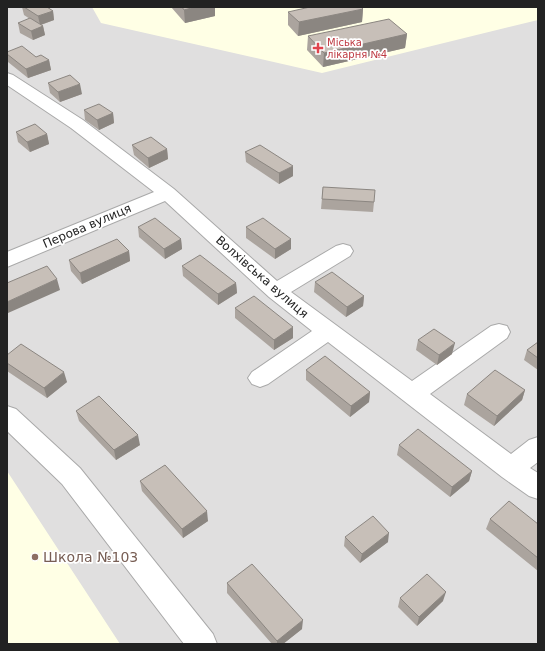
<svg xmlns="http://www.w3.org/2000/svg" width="545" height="651" viewBox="0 0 545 651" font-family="'DejaVu Sans',sans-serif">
  <rect width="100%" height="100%" fill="#f2efe9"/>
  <!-- residential -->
  <path fill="#e0dfdf" d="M7,7h531v637h-531z"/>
  <!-- education -->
  <path fill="#ffffe5" d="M92,7h446v13l-216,53 -221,-50z
    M7,471l113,173h-113z"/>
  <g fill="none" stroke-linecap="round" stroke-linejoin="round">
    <!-- minor casing -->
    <g stroke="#a9a9a9" stroke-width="2">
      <path id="minor" d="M7,73l6,2 70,45 91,69 103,92 59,-35 7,-2 7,2 3,5 -3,5 -59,36 121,89 79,-55 8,-2 8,2 3,6 -3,6 -77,56 81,60 18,-14 9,-3v25l-8,6 8,5v26l-9,-3 -27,-19 -174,-135 -60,42 -8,3 -8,-3 -4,-6 4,-6 60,-41 -43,-34 -104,-96 -158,66v-15l147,-60 -83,-64 -64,-43z
        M7,406l9,3 64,59 133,166 4,10h-33l-122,-160 -55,-53z"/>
    </g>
    <!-- minor -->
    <use href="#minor" fill="#fff" fill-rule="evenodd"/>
  </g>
  <!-- wall -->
  <path fill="#aba49e" d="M22,7h25l6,4 1,9 -13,5 2,1 2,9 -12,5 -13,-7 -2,-10 12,-4 -6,-4z
    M171,7h44v9l-30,7z
    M363,9l-1,13 -64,14 -10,-11v-13z
    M407,34l-2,14 -82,19 -16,-17 1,-14z
    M7,52l29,5 13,3 2,10 -23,8 -20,-16 -1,-3z
    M48,83l34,11 -22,8 -10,-9z
    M84,110l29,3 1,10 -15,7 -14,-10z
    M16,132l31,2 2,10 -19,8 -12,-10z
    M132,145l35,4 1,10 -19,9 -15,-13z
    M245,152l48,24 -14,8 -33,-22z
    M323,187l51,15 -1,10 -52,-3z
    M138,227l43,12 1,10 -17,10 -26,-22z
    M246,227l45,12v10l-16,10 -29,-21z
    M129,251l1,10 -48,23 -11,-13 -2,-11z
    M182,266l54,17 1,10 -19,12 -35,-29z
    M315,282l49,14 -1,10 -17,11 -32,-25z
    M235,308l58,30 -19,12 -39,-32z
    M418,340l34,14 -15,11 -21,-15z
    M538,342v28l-14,-10 3,-10z
    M7,355l60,27 -20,16 -40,-27z
    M306,370l64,22 -1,10 -19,15 -44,-37z
    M525,390l-3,10 -28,26 -30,-21 3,-11z
    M76,411l64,34 -24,15 -37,-39z
    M399,445l73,26 -3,10 -19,16 -53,-42z
    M140,481l68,40 -25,17 -41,-47z
    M490,519l48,5v47l-52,-42z
    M345,537l43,5 -28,21 -16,-17z
    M227,583l75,46 -19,15h-11l-45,-51z
    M400,598l43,3 -26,25 -19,-19z"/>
  <!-- shaded-wall -->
  <path fill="#8b8681" d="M195,7h20v9l-30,7 -1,-13z
    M363,9l-1,13 -64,14 1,-14z
    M53,11l1,9 -14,5 -2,-9z
    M43,26l2,9 -12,5 -2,-9z
    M407,34l-2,14 -82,19 1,-14z
    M49,60l2,10 -23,8 -2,-9z
    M80,84l2,10 -22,8 -2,-10z
    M113,113l1,10 -15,7 -2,-10z
    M47,134l2,10 -19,8 -3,-10z
    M167,149l1,10 -19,9 -1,-10z
    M293,166v10l-14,8v-11z
    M181,239l1,10 -17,10 -1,-10z
    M291,239v10l-16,10v-10z
    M129,251l1,10 -48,23 -2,-11z
    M57,279l3,11 -52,23 -1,-3v-8z
    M236,283l1,10 -19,12v-11z
    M364,296l-1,10 -17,11 1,-10z
    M293,327v11l-19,12v-10z
    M455,343l-3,11 -15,11 2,-10z
    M64,372l3,10 -20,16 -3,-10z
    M525,390l-3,10 -28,26 3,-10z
    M370,392l-1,10 -19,15 1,-11z
    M138,435l2,10 -24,15 -2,-10z
    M472,471l-3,10 -19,16 2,-10z
    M207,511l1,10 -25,17 -1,-9z
    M389,533l-1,9 -28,21 2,-9z
    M446,592l-3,9 -26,25 2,-9z
    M303,620l-1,9 -19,15h-6v-3z"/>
  <!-- building -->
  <path fill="#c7bfb8" stroke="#8b8681" d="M24,7h23l6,4 -15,5z
    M182,7h13l-11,3z
    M310,7h51l2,2 -64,13 -11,-10z
    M30,18l13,8 -12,5 -13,-8z
    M389,19l18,15 -83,19 -16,-17z
    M22,46l14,11 5,-2 8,5 -23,9 -19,-15v-2z
    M70,75l10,9 -22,8 -10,-9z
    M99,104l14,9 -16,7 -13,-10z
    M35,124l12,10 -20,8 -11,-10z
    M151,137l16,12 -19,9 -16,-13z
    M260,145l33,21 -14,7 -34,-21z
    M323,187l52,3 -1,12 -52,-3z
    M155,218l26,21 -17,10 -26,-22z
    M263,218l28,21 -16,10 -29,-22z
    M117,239l12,12 -49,22 -11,-13z
    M200,255l36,28 -18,11 -36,-28z
    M47,266l10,13 -50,23v-19z
    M332,272l32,24 -17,11 -32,-25z
    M254,296l39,31 -19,13 -39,-32z
    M434,329l21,14 -16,12 -21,-15z
    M538,342v16l-11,-8z
    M21,344l43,28 -20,16 -37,-25v-8z
    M325,356l45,36 -19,14 -45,-36z
    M495,370l30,20 -28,26 -30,-22z
    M99,396l39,39 -24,15 -38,-39z
    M418,429l54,42 -20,16 -53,-42z
    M165,465l42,46 -25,18 -42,-48z
    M509,501l29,23v34l-48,-39z
    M373,516l16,17 -27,21 -17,-17z
    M252,564l51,56 -26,21 -50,-58z
    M427,574l19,18 -27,25 -19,-19z"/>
  <!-- markers -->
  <path fill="#e0444e" stroke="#fff" stroke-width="1.5" d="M316 42h4v4h4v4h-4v4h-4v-4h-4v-4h4z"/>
  <circle fill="#8d6e63" stroke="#fff" stroke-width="1.5" cx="35" cy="557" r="4"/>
  <g text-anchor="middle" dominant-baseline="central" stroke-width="3.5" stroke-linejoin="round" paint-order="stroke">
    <!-- far-health labels -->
    <g font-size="10" fill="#be3a42" stroke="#fff" text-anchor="start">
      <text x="327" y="42">Міська<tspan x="327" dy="12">лікарня №4</tspan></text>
    </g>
    <!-- street labels -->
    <g font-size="12" fill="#222" stroke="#fff">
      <text transform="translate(87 226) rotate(-23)">Перова вулиця</text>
      <text transform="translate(262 277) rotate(41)">Волхівська вулиця</text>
    </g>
    <!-- near-education labels -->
    <g font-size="14" fill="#785e54" stroke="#fff" text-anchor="start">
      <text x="43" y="557">Школа №103</text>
    </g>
  </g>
  <!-- border -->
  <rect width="545" height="651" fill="none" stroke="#222222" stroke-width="16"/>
</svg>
